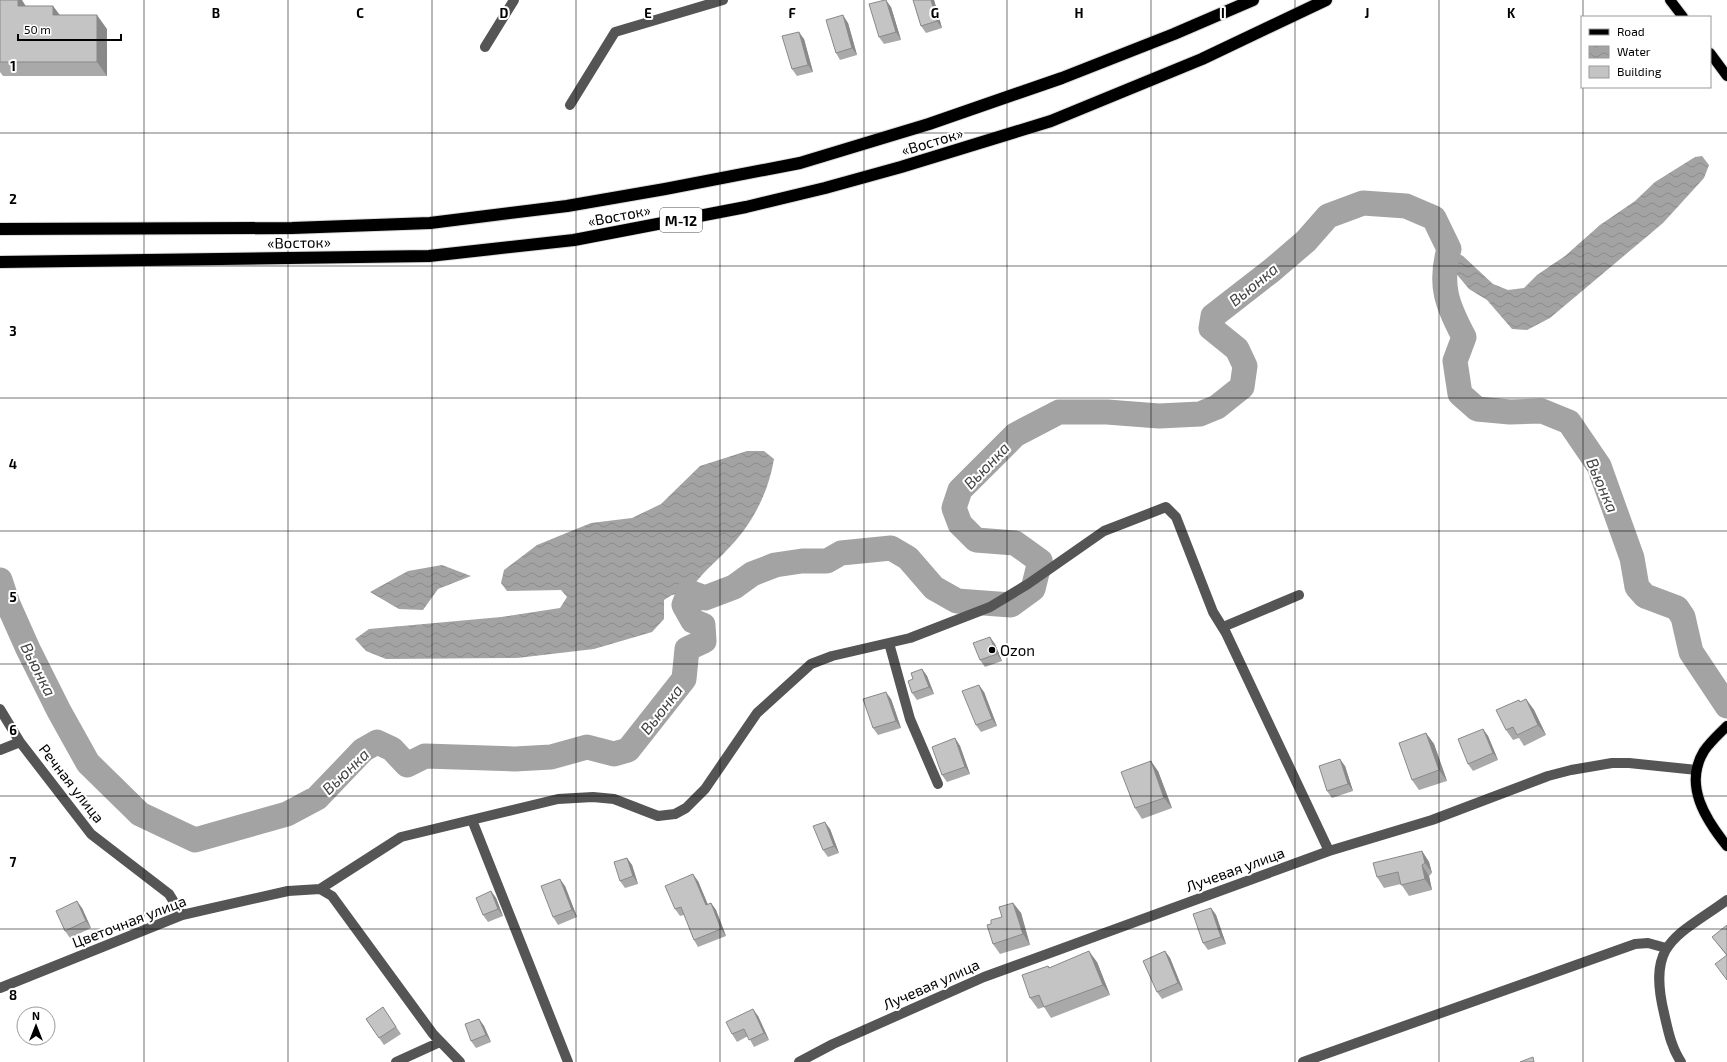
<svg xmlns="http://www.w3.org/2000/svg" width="1727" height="1062" viewBox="0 0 1727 1062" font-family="'Exo 2',sans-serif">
  <defs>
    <pattern id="water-waves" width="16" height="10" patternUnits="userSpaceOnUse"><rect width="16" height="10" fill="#a3a3a3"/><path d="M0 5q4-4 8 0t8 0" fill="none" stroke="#8b8b8b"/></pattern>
  </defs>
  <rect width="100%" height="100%" fill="#fff"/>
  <!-- water -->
  <path fill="url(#water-waves)" d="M1702,156l7,9 -5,13 -41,45 -113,95 -23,12 -15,-1 -25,-29 -18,-11 -15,-18 -10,-2 5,-20 14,7 30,28 15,6 16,-2 13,-13 28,-19 35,-31 35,-24 20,-19 40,-25z
    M747,451h17l10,8c-6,35 -22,66 -48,92 -14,15 -25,22 -37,41l-17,3 -8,5v19l-12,13 -58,17 -77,9 -131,1 -20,-8 -11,-12 14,-10 132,-12 59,-9 7,-11 -6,-7 -54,1 -6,-8 3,-13 33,-25 54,-22 41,-5 29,-14 39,-38z
    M442,565l29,11 -33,13 -15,21 -24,-1 -29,-17 38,-21z"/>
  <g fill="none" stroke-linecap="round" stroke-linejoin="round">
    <!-- river -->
    <path stroke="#a3a3a3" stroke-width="25" d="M0,580l8,24 20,45 31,62 29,52 52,51 55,26 92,-26 30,-16 46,-48 14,-8 15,7 15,16 18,-9 90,3 36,-2 36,-10 27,7 14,-4 56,-71 3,-30 17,-8 -1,-16 -10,-4 -9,-16 5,-13 16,6 29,-11 18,-13 23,-9 27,-4h25l14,-8 50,-5 17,10 26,30 23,13 54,4 22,-16 7,-28 -25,-18 -39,-3 -16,-16 -6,-16 6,-18 55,-55 44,-23h48l52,4 41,-2 17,-7 25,-20 3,-21 -8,-17 -26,-21 2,-12 58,-45 35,-30 22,-25 35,-13 43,3 28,12 15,31c-10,36 -2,56 15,88l-9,24 5,33 17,15 33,3 32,-1 27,11 30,44 33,92 5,29 8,9 32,12 6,9 8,35 36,54"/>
    <!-- major casing -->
    <g stroke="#dbdbdb" stroke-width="12">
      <path id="major" d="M1670,0l13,17
        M1710,53l17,23
        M1727,726c-8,8 -17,16 -23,25 -21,34 2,69 23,95"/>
    </g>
    <!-- highway casing -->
    <g stroke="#dbdbdb" stroke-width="14">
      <path id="highway" d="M0,229l292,-1 138,-5 137,-17 98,-17 135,-26 129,-39 133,-46 112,-44 79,-34
        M0,262l429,-6 145,-16 172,-33 79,-19 76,-21 150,-46 151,-62 124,-59"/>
    </g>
    <!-- minor -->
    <path stroke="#555" stroke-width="10" d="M485,47l29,-47
      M570,105l45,-73 108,-32
      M1223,627l76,-32
      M889,643l21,76 28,65
      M0,709l20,33 71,92 78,60 13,21
      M0,750l20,-8
      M472,820l96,242
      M320,889l12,7 101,138 27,28
      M0,988l182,-73 106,-24 32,-2 81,-52 157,-38 35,-2 21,2 44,17 17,-2 11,-6 19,-19 52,-76 54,-49 21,-8 78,-18 80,-31 38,-23 76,-53 62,-24 10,10 37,95 13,21 103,218
      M396,1062l44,-20
      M799,1062l34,-18 151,-67 345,-126 103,-31 116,-44 23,-6 41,-7h17l68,7
      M1303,1062l332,-118 13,-1 18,5
      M1681,1062c-10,-15 -13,-32 -17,-49 -17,-71 12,-76 63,-113"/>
    <!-- major -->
    <use href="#major" stroke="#000" stroke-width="10"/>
    <!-- highway -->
    <use href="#highway" stroke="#000" stroke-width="12"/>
  </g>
  <!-- wall -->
  <path fill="#a9a9a9" d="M0,0l26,6h27l7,9 47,14v47h-104l-3,-4z
    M913,0h21l8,28 -16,5 -5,-7z
    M891,7l10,33 -17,4 -5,-7z
    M848,23l9,32 -17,5 -4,-7z
    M804,39l9,33 -16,4 -5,-7z
    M995,644l7,17 -17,6 -5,-7z
    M922,669l5,7 7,18 -17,6 -5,-7 1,-14z
    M984,692l13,34 -16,6 -5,-7z
    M891,699l10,29 -23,7 -5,-7z
    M1526,699l8,11 12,25 -22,11 -5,-8 -6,2 -7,-10 15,-28z
    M1483,729l5,7 10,24 -25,11 -5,-7z
    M1426,733l8,11 13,37 -28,9 -7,-10z
    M955,738l5,8 10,28 -23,8 -5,-7z
    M1345,766l8,25 -21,7 -5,-7z
    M1158,771l14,37 -30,11 -7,-11z
    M830,829l9,24 -11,4 -5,-7z
    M1422,851l7,11 3,11 -3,3 3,14 -23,6 -8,-12 -17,4 -7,-11z
    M627,858l5,7 6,19 -13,4 -5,-7z
    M698,881l10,24 3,-2 5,7 10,26 -28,11 -4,-7 -10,-25 -4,1 -5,-7z
    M565,886l12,31 -19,8 -5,-8z
    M491,891l5,7 7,18 -15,6 -5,-7z
    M1013,903l8,10 9,32 -30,9 -7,-10 -2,-20 11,-7z
    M82,908l9,20 -21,10 -5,-7z
    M1211,908l5,7 10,29 -18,6 -5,-7z
    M1727,925v55l-1,-25 -14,-18z
    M1165,951l5,7 13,32 -21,9 -5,-7z
    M1097,962l13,33 -59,23 -7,-11 -6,2 -8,-11 18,-32 2,2z
    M383,1007l18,27 -17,11 -18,-26z
    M758,1016l11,24 -15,7 -6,-11 -11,6 -5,-8z
    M479,1019l5,7 7,16 -15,6 -5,-7z"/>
  <!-- shaded-wall -->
  <path fill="#898989" d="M18,0h4l5,8 -9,-2z
    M886,0l5,7 10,33 -5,-8z
    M931,0h3l8,28 -5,-7z
    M53,6l10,14 -10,-5z
    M97,15l10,14v47l-10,-14z
    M843,15l5,8 9,32 -5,-7z
    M799,32l5,7 9,33 -5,-7z
    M990,637l5,7 7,17 -5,-7z
    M922,669l5,7 7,18 -5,-7z
    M979,685l5,7 13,34 -5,-7z
    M886,692l5,7 10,29 -5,-7z
    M1526,699l8,11 12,25 -8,-10z
    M1483,729l5,7 10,24 -5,-7z
    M1426,733l8,11 13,37 -8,-11z
    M955,738l5,8 10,28 -5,-7z
    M1340,759l5,7 8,25 -5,-7z
    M1151,761l7,10 14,37 -8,-10z
    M825,822l5,7 9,24 -5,-7z
    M1422,851l7,11 3,11 -7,-10z
    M627,858l5,7 6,19 -5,-8z
    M1422,865l7,11 3,14 -7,-11z
    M693,874l5,7 13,31 -5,-7z
    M560,879l5,7 12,31 -5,-7z
    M491,891l5,7 7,18 -5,-7z
    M77,901l5,7 9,20 -5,-7z
    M711,903l5,7 10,26 -5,-7z
    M1013,903l8,10 9,32 -7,-11z
    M1211,908l5,7 10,29 -5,-7z
    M1089,951l8,11 13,33 -7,-10z
    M1165,951l5,7 13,32 -5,-7z
    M753,1009l5,7 11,24 -5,-7z
    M479,1019l5,7 7,16 -5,-7z"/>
  <!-- building -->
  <path fill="#c4c4c4" stroke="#898989" d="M0,0h18v6h35v9h44v47h-97z
    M885,0h1l10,32 -17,5 -10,-33z
    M913,0h18l6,21 -16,5z
    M843,15l9,33 -16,5 -10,-33z
    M799,32l9,33 -16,4 -10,-33z
    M990,637l7,17 -17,6 -7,-17z
    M922,669l7,18 -17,6 -4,-12 5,-2 -2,-6z
    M979,685l13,34 -16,6 -14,-34z
    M886,692l10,29 -23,7 -10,-29z
    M1526,699l12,26 -21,10 -4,-8 -7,3 -10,-20 23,-10 1,2z
    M1483,729l10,24 -25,11 -10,-25z
    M1426,733l13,37 -27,10 -13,-37z
    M955,738l10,29 -23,8 -10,-28z
    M1340,759l8,25 -21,7 -8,-25z
    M1151,761l13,37 -29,10 -14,-36z
    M825,822l9,24 -11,4 -10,-24z
    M1422,851l3,12 -3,2 3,14 -24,6 -3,-13 -21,5 -4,-14z
    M627,858l6,18 -13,5 -6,-19z
    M693,874l13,31 5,-2 10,26 -27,11 -13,-33 -6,2 -10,-23z
    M560,879l12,31 -19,7 -12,-31z
    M491,891l7,18 -15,6 -7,-17z
    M77,901l9,20 -21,10 -9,-20z
    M1013,903l10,31 -30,10 -6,-19 4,-1v-4l11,-3 -3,-10z
    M1211,908l10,29 -18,6 -10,-29z
    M1727,925v55l-12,-16 12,-9 -15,-18z
    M1089,951l14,34 -59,22 -5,-12 -9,3 -8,-23 26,-9 1,2z
    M1165,951l13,32 -21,9 -14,-31z
    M383,1007l13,20 -17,11 -13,-19z
    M753,1009l11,24 -15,7 -5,-11 -12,5 -6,-12z
    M479,1019l7,16 -15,6 -6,-17z
    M1533,1057l1,5h-14z"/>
  <!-- grid -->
  <path fill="none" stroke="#000" stroke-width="1" stroke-opacity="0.55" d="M144,0v1062M288,0v1062M432,0v1062M576,0v1062M720,0v1062M864,0v1062M1007,0v1062M1151,0v1062M1295,0v1062M1439,0v1062M1583,0v17M1583,87v975M0,133h1727M0,266h1727M0,398h1727M0,531h1727M0,664h1727M0,796h1727M0,929h1727"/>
  <!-- markers -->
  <circle fill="#000" stroke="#fff" stroke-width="1.5" cx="992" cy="650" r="4"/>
  <g text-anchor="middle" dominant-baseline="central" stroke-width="4" stroke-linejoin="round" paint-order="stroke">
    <!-- shield labels -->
    <rect fill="#fff" stroke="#4c4c4c" stroke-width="1" x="660" y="208" width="42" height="24" rx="3"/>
    <g font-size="14" font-weight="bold" fill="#000">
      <text x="681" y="220">М-12</text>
    </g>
    <!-- street labels -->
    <g font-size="15" fill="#000" stroke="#fff">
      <text transform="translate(932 141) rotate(-17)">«Восток»</text>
      <text transform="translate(619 215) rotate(-11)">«Восток»</text>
      <text transform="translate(299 242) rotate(-1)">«Восток»</text>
      <text transform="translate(72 783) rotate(52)">Речная улица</text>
      <text transform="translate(1235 869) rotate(-20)">Лучевая улица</text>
      <text transform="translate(129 921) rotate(-21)">Цветочная улица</text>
      <text transform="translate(931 984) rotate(-24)">Лучевая улица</text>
    </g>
    <!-- poi labels -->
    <g font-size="15" fill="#000" stroke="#fff" text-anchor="start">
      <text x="1000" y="650">Ozon</text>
    </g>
    <!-- water labels -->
    <g font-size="16" font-style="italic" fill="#444" stroke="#fff">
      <text transform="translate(1253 284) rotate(-39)">Вьюнка</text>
      <text transform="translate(986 465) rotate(-46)">Вьюнка</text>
      <text transform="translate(1603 485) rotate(67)">Вьюнка</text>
      <text transform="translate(39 669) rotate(63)">Вьюнка</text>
      <text transform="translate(661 709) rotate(-52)">Вьюнка</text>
      <text transform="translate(345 771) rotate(-44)">Вьюнка</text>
    </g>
  </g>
  <g font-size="13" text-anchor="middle" font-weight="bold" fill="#000" stroke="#fff" stroke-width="4" stroke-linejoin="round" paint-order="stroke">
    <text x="216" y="18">B</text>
    <text x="360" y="18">C</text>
    <text x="504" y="18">D</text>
    <text x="648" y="18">E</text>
    <text x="792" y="18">F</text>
    <text x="935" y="18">G</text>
    <text x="1079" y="18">H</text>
    <text x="1223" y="18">I</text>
    <text x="1367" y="18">J</text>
    <text x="1511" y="18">K</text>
    <text x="13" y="71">1</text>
    <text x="13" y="204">2</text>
    <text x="13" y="336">3</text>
    <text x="13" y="469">4</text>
    <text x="13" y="602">5</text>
    <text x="13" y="735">6</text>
    <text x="13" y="867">7</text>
    <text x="13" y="1000">8</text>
  </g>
  <!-- legend -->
  <rect x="1581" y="16" width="130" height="72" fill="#ffffff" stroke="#999999"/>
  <rect x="1589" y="29" width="20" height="6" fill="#000000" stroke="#999999"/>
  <text x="1617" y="36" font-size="12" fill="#000000">Road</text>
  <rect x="1589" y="46" width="20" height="12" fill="url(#water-waves)" stroke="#999999"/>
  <text x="1617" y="56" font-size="12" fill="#000000">Water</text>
  <rect x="1589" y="66" width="20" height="12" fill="#c4c4c4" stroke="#999999"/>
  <text x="1617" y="76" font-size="12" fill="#000000">Building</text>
  <!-- north arrow -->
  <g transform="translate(36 1026)"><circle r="19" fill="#ffffff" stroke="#999999"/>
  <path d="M0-3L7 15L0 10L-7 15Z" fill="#000000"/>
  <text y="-6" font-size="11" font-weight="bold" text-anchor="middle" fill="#000000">N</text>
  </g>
  <!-- scale -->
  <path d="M18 34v6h103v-6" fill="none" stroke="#000000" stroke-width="2"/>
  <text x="24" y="34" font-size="12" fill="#000000" stroke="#ffffff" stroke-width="3" paint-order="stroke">50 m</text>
</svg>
